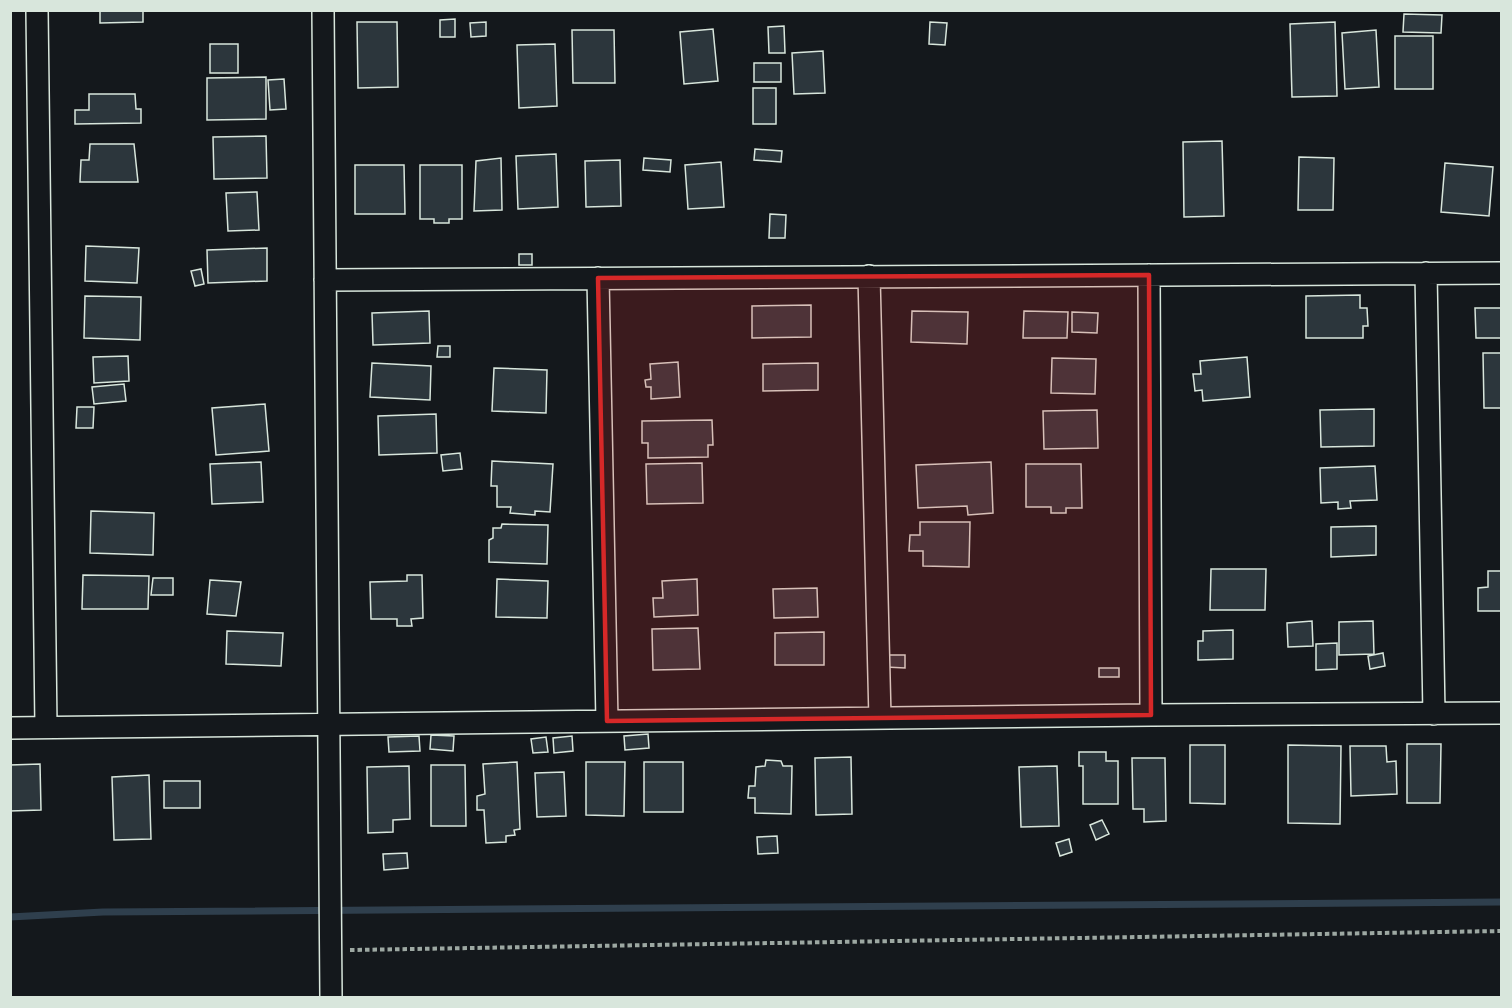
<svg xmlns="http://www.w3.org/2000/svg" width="1512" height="1008" viewBox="0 0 1512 1008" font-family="Mulish,sans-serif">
  <rect width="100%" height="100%" fill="#14181c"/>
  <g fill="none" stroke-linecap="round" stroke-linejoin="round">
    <!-- stream -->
    <path stroke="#2f3f4d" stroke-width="7" d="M10,917l93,-5 1399,-10"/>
  </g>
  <!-- building -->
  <path fill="#2c363c" stroke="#d8e6dc" stroke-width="1.5" d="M100,10h43v12l-43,1z
    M1404,14l38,1 -1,18 -38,-1z
    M455,19v18h-15v-17z
    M357,22h40l1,65 -40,1z
    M486,22v14l-15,1 -1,-14z
    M930,22l17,1 -2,22 -16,-1z
    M1335,22l2,74 -45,1 -2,-73z
    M784,26l1,27h-16l-1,-26z
    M713,29l5,52 -34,3 -4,-52z
    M572,30h42l1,53h-42z
    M1376,30l3,57 -34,2 -3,-56z
    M1395,36h38v53h-38z
    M210,44h28v29h-28z
    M555,44l2,62 -38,2 -2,-63z
    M823,51l2,42 -31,1 -2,-41z
    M754,63h27v19h-27z
    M266,77v42l-59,1v-42z
    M284,79l2,30 -16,1 -2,-30z
    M753,88h23v36h-23z
    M89,94h46l1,15h5v14l-66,1v-14h14z
    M266,136l1,42 -53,1 -1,-42z
    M1222,141l2,75 -40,1 -1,-75z
    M90,144h44l4,38h-58l1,-22h8z
    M755,149l27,2 -1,11 -27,-2z
    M556,154l2,53 -40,2 -2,-53z
    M1299,157l35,1 -1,52h-35z
    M501,158l1,52 -28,1 2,-50z
    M644,158l27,2 -1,12 -27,-2z
    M620,160l1,46 -35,1 -1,-46z
    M721,162l3,45 -36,2 -3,-44z
    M1445,163l48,4 -4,49 -48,-4z
    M355,165h49l1,49h-50z
    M420,165h42v54h-13v4h-15v-4h-14z
    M257,192l2,38 -31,1 -2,-38z
    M770,214l16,1 -1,23h-16z
    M86,246l53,2 -2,35 -52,-2z
    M267,248v33l-59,2 -1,-33z
    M519,254h13v11h-13z
    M201,269l3,15 -9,2 -4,-15z
    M1360,295v13h7l1,18h-5v12h-57v-42z
    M85,296l56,1 -1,43 -56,-2z
    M811,305v32l-59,1v-32z
    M1475,308h27v30h-26z
    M429,311l1,32 -57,2 -1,-32z
    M912,311l56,1 -1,32 -56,-2z
    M1024,311l44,1 -1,26h-44z
    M1072,312l26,1 -1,20 -25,-1z
    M438,346h12v11h-13z
    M1483,353h19v55h-18z
    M128,356l1,25 -35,2 -1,-26z
    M1247,357l3,40 -47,4 -1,-11 -7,1 -2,-17h8l-1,-13z
    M1052,358l44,1 -1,35 -44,-1z
    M678,362l2,35 -29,2v-12h-5l-1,-7 6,-1 -1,-15z
    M372,363l59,3 -1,34 -60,-3z
    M818,363v27l-55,1v-27z
    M494,368l53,2 -1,43 -54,-2z
    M124,384l2,17 -32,3 -2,-17z
    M265,404l4,47 -53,4 -4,-47z
    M77,407h17l-1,21h-17z
    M1374,409v37l-53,1 -1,-37z
    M1097,410l1,38 -54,1 -1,-38z
    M436,414l1,39 -58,2 -1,-39z
    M712,420l1,25h-5v12l-60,1v-15h-6v-22z
    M460,453l2,16 -19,2 -2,-16z
    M492,461l61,3 -3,48 -15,-1v4l-25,-2 1,-6h-14v-21h-6z
    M261,462l2,40 -51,2 -2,-40z
    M991,462l2,51 -25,2 -1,-9 -49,2 -2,-43z
    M702,463l1,40 -56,1 -1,-40z
    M1026,464h55l1,44h-16v5h-15v-6h-25z
    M1375,466l2,34 -27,1 1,7 -13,1v-7l-17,1 -1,-35z
    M91,511l63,2 -1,42 -63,-2z
    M920,522h50l-1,45 -46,-1v-15h-14l1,-16h10z
    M502,524l46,1 -1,39 -58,-2v-22l4,-2v-10h8z
    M1376,526v29l-45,2v-30z
    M1211,569h55l-1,41h-55z
    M1488,571h14v40h-24v-23l10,-1z
    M83,575l66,1 -1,33h-66z
    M407,575h15l1,43 -12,1 1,7h-15v-7h-26l-1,-37 37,-1z
    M153,578h20v17h-22z
    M497,579l51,2 -1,37 -51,-1z
    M697,579l1,36 -44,2 -1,-19h10l-1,-17z
    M210,580l31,2 -5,34 -29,-2z
    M817,588l1,29 -44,1 -1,-29z
    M1312,621l1,25 -25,1 -1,-24z
    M1373,621l1,33 -35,1v-33z
    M698,628l2,41 -47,1 -1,-41z
    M1233,630v29l-35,1v-19h5v-10z
    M227,631l56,2 -2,33 -55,-2z
    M824,632v33h-49v-32z
    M1337,643v26l-21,1v-26z
    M1383,653l2,13 -15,3 -2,-13z
    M887,655h18v13l-19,-1z
    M1099,668h20v9h-20z
    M648,734l1,14 -24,2 -1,-14z
    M431,735l23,1 -1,15 -23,-2z
    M419,736l1,15 -31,1 -1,-15z
    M572,736l1,15 -19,2 -1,-15z
    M546,737l2,15 -15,1 -2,-14z
    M1407,744h34l-1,59h-33z
    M1190,745h35v59l-35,-1z
    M1288,745l53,1 -1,78 -52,-1z
    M1350,746h36l1,16 9,-1 1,33 -46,2z
    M1079,752h27v9h12v43h-35v-38h-4z
    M851,757l1,57 -36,1 -1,-57z
    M1132,758h33l1,63 -22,1v-13h-11z
    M766,760l15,1 2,5h9l-1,48 -36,-1v-15h-7l1,-12h6l1,-19 9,-1z
    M517,762l3,67 -6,1 1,5 -9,1v6l-20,1 -2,-33h-7v-14l8,-2 -2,-30z
    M586,762h39l-1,54 -38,-1z
    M644,762h39v50h-39z
    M40,764l1,46 -31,1v-46z
    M431,765h34l1,61h-35z
    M409,766l1,53 -17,1v12l-25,1 -1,-66z
    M1057,766l2,60 -38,1 -2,-60z
    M564,772l2,44 -29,1 -2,-44z
    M149,775l2,64 -37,1 -2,-63z
    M164,781h36v27h-36z
    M1102,820l7,14 -13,6 -6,-15z
    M777,836l1,17 -20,1 -1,-17z
    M1069,839l3,13 -12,4 -4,-13z
    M407,853l1,15 -24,2 -1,-16z"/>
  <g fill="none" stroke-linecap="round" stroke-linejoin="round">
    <!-- minor casing -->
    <g stroke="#d8e6dc" stroke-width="24">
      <path id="minor" d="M37,10l9,717
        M323,10l8,988
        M1426,273l8,441
        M1149,275l2,440
        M869,276l11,442
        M598,278l9,443
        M325,280l1177,-7
        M10,728l1141,-13 351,-2"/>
    </g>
    <!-- path -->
    <path stroke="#9da8a2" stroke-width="4" stroke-dasharray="4.5 3" stroke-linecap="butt" d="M350,950l1152,-19"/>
    <!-- minor -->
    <use href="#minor" stroke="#14181c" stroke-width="21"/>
  </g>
  <!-- marked area -->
  <path fill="#d62828" fill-opacity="0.2" stroke="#d62828" stroke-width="4.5" stroke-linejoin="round" d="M1149,275l2,440 -544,6 -9,-443z"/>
  <!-- border -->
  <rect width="1512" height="1008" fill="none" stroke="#d8e6dc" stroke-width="24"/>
</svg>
